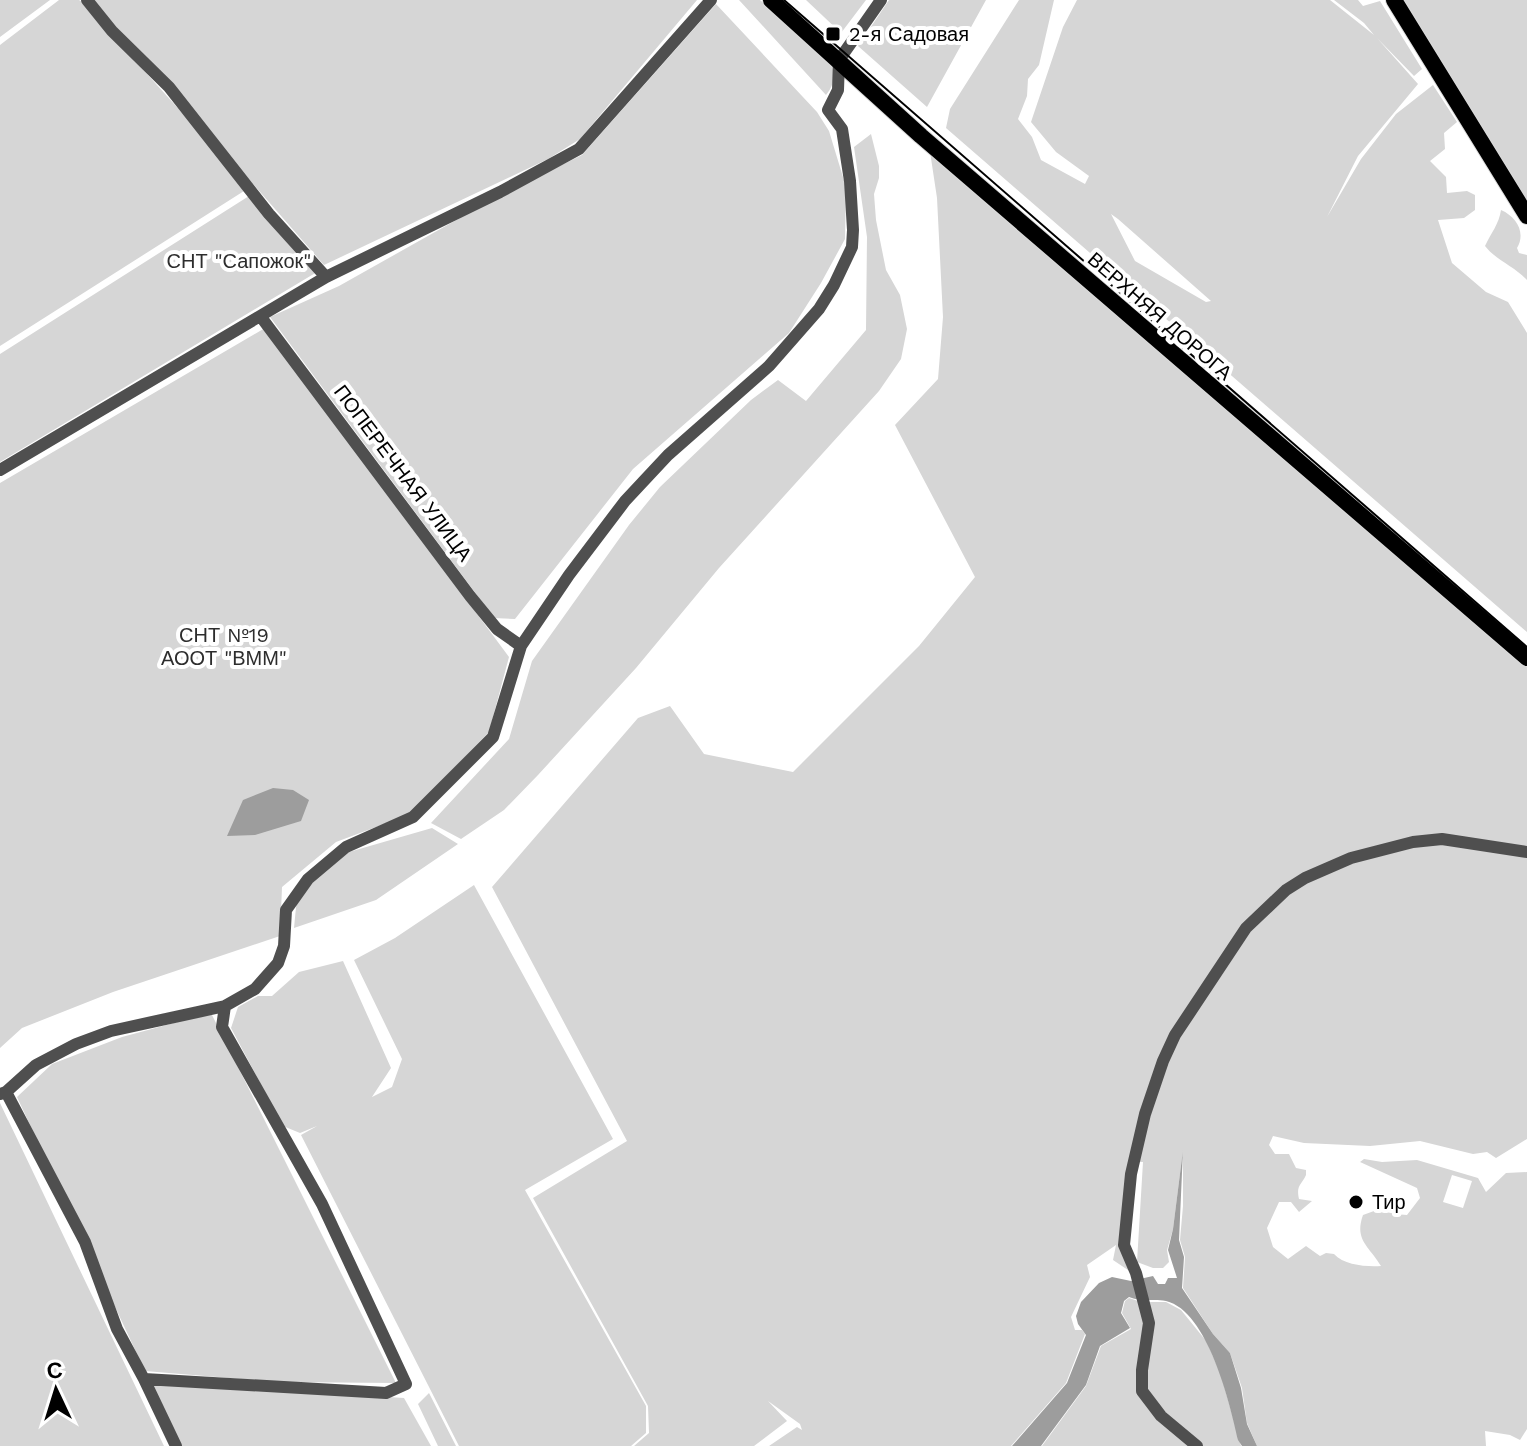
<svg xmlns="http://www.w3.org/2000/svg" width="1527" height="1446" viewBox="0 0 1527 1446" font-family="'Work Sans',sans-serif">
  <rect width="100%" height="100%" fill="#fff"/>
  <!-- green -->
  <path fill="#d6d6d6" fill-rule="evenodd" d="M0,0h50l-50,37z
    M59,0h20l3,2 112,124 50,65 -244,155v-301z
    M92,0h605l-117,139 -32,20 -224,106z
    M739,0h21l70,61c6,12 5,23 -4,34z
    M806,0h60l-25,33z
    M889,0h97l-59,107 -69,-61z
    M1019,0h35l-15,65 -11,14 -1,17 -9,23 14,18 9,23 44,24 4,-8 -33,-24 -25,-30 32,-95 14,-27h253l44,35 -10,-12 -30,-23h24l5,6 17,-5 42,68 -8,7 -37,-38 41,46 -60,72 -31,61 34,-58 35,-45 37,-29 24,37 -13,11 1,16 -15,12 16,16 1,16 20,-2 8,4v15l-11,8 -26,2 14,43 34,29 22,10 19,31v299l-581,-504 4,-19zM1111,214l7,5 93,82 -5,1 -71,-41z
    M1402,0h125v202z
    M716,4l101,108 12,19 17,56 -1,52 -24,44 -32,50 -156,136 -118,150 -21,-1 -224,-301 69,-31 160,-90 83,-41z
    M871,134l8,32v12l-5,16 2,26 10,50 14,25 7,34 -6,30 -22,32 -160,177 -83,100 -98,107 -34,35 -43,29 -30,-16 78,-84 23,-78 97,-136 31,-38 91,-87 27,-20 28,21 60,-71 1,-93 -13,-90z
    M929,145l598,522v472l-31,19 -9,-6 -14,2 -53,-13 -50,5 -66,-3 -31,-7 -4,9 6,9h14l7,14 10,2v5c-5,11 -10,10 -7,24l13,2 -13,11 -8,-10h-12l-12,26 6,19 15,12 18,-13 14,10 6,-3 8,1c10,11 32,13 47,12 -12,-20 -27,-26 -18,-51l22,-8 10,7 12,1 13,-17 -3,-10 -57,-26 4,-3 18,3 35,-2 61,18 8,14 20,-19 21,-1v257l-7,11 -10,-5 -25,-4 1,15h-229l-10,-23 -5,-35 -12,-35 -17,-19 -30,-46 2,-31 -5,-17 3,-34v-56l-10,79 -6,21 2,12 -6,6h-10l-16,-6 6,-100h-9l-6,108 -15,-10 3,-15 -29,20 3,12 -19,40 4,13h7l3,4 -19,49 -55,63h-242l28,-19 5,3 -2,-6 -32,-23 19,20 -33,25h-120l15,-13 -1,-27 -115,-208 94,-57 -135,-254 146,-169 32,-12 34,48 89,18 126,-126 56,-69 -80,-152 43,-46 5,-62 -6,-119zM1452,1175l20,6 -9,27 -20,-6z
    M249,196l68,76 -317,190v-108z
    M1501,210c16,7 25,23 16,38l2,5 8,2v25c-13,-14 -30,-19 -42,-34 6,-13 14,-22 16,-36z
    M265,328l244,329 -20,75 -81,83 -72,27 -54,45 -2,49 -167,56 -91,36 -22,20v-565z
    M432,828l26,16 -82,56 -82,28 3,-31 5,-7 47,-38z
    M474,885l139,254 -88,51 121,216v27l-15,13h-172l-158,-311 16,-9 -17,7 -17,-7 -52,-98 7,-21 20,-11h14l27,-24 44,-11 48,107 -19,29 20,-10 10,-28 -48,-99 41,-22z
    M211,1013l185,370 -120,-1 -131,-11 -128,-274 35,-33 70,-27z
    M0,1103l164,343h-164z
    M1129,1298l12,4h25l15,8 26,32 14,33 20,71h-199l44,-60 15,-40 30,-17 -9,-16 3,-12z
    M149,1382l255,16 27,48h-250z
    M429,1393l27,53h-18l-20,-42z"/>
  <!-- water -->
  <path fill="#9d9d9d" d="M273,788l20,2 16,10 -8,21 -46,14 -28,1 16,-36z
    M1183,1150l-4,90 5,17 -2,31 31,46 17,19 11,35 6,36 10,22h-15l-4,-6c-8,-36 -30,-129 -72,-139 -14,-3 -23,2 -37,-4l-5,4 -3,12 9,15 -30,18 -14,39 -45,61h-29l55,-63 19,-48 -8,-11 -2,-8 5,-14 18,-19 13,-6 19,4 22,-5 5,8h7l3,-6h9l-9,-28 5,-21z"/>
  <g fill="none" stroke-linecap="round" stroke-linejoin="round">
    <!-- major casing -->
    <g stroke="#dbdbdb" stroke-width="18">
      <path id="major" d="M771,0l150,136 606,522
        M1394,0l133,216"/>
    </g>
    <!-- minor -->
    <path stroke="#4f4f4f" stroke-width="12" d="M87,0l25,31 57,56 100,127 57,63
      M261,317l209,279 27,33 24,17
      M0,470l326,-193 174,-85 79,-43 132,-149
      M6,1092l79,150 32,87 27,50 32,67
      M0,1094l6,-2 30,-27 40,-21 35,-13 114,-25 30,-17 23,-26 6,-17 2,-36 22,-31 38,-32 67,-30 80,-80 28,-91 48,-71 56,-74 43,-46 101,-89 50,-57 15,-24 18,-38 1,-17 -3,-49 -8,-52 -14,-19 10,-20 1,-30 42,-60
      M144,1379l242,14 20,-9 -84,-180 -100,-177 3,-21
      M1197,1446l-36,-30 -19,-25v-21l7,-47 -13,-50 -12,-28 7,-71 14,-60 18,-53 12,-26 71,-107 40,-38 19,-12 46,-20 62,-16 29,-3 85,13"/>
    <!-- major -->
    <use href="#major" stroke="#000" stroke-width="16"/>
    <!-- tram -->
    <path stroke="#000" stroke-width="2" d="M784,0l743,647"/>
  </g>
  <!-- markers -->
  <g fill="#000" stroke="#fff" stroke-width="3">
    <rect x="825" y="26" width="16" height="16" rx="4"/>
    <circle cx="1356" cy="1202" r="8"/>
  </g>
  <g text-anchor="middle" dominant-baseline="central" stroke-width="8" stroke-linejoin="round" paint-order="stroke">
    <!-- poi labels -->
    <g font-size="20" fill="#000" stroke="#fff" text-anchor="start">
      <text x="849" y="34">2-я Садовая</text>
      <text x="1372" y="1202">Тир</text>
    </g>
    <!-- park labels -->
    <g font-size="20" fill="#2d2d2d" stroke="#fff">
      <text x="239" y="261">СНТ "Сапожок"</text>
      <text x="224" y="635">СНТ №19<tspan x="224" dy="23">АООТ "ВММ"</tspan></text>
    </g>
    <!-- street labels -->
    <g font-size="20" fill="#000" stroke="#fff">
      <text transform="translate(1160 316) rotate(41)">ВЕРХНЯЯ ДОРОГА</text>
      <text transform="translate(403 473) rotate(53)">ПОПЕРЕЧНАЯ УЛИЦА</text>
    </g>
  </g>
  <!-- north arrow -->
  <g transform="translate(56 1390) rotate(356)" stroke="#ffffff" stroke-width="6" paint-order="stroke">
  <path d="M0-6L14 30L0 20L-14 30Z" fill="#000000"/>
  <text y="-12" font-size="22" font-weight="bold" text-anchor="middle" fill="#000000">С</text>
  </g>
</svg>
